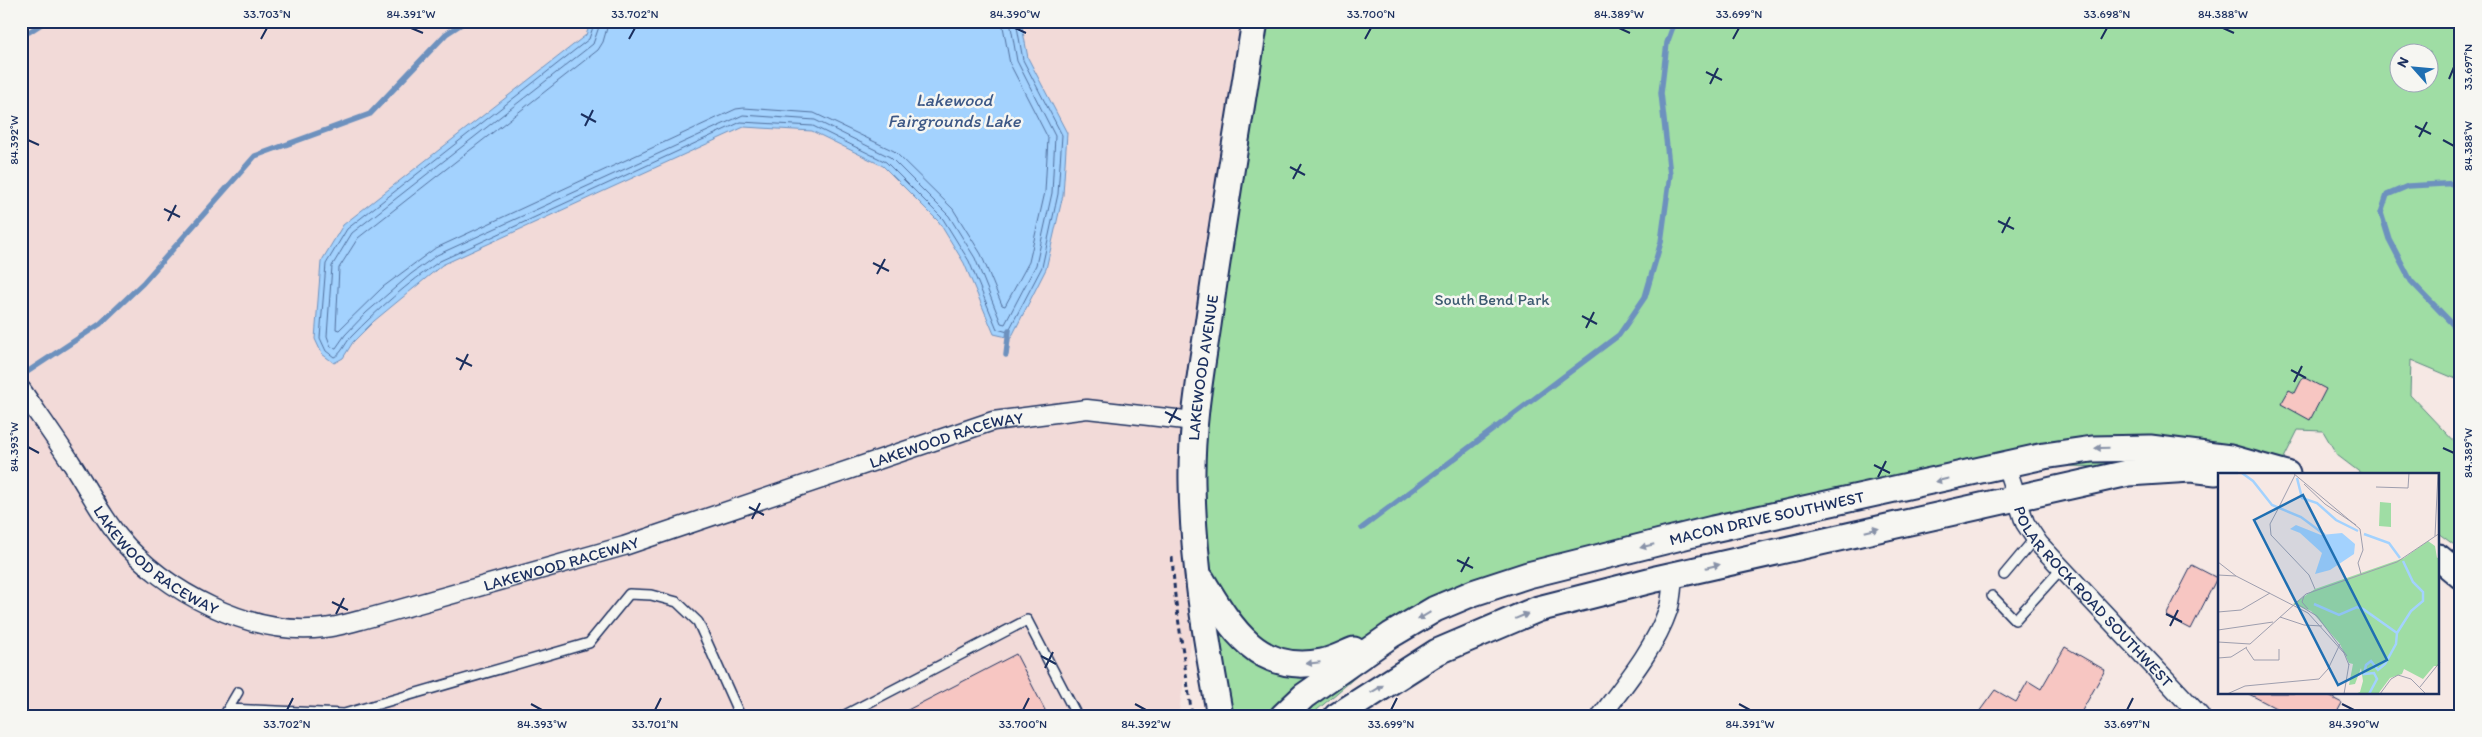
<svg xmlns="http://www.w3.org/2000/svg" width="2482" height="737" viewBox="0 0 2482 737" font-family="Itim,sans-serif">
  <rect width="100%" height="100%" fill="#f6e8e4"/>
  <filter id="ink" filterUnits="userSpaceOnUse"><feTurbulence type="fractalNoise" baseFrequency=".02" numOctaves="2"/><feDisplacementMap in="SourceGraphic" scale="10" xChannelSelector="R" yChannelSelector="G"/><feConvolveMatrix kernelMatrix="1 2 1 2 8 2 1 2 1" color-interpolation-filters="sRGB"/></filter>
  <g filter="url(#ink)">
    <!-- built -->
    <path fill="#f2dad8" d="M21,21h1253l-71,554 -25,141h-1157z"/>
    <!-- green -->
    <path fill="#9fdda4" stroke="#5d8681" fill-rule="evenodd" d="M1249,21h1212v360l-50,-21 -1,35 51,54v101l-23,-17v-59h-76l-25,-19 -14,-24 -25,-1 -20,40 -272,-5 -571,144 -125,107h-85l-31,-295zM2400,52h30v30h-30z"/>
    <!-- water -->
    <path fill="#a3d2fe" stroke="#6d91be" d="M591,21h430l7,37 39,75 -4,62 -17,74 -35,69 -17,-4 -30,-71 -25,-41 -56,-56 -71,-35 -68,-4 -302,138 -68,56 -21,21 -10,16 -9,5 -12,-9 -7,-15 6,-77 22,-37 243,-190z"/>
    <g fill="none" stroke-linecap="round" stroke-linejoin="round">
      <!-- shore -->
      <path stroke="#51709e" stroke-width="1" d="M595,21l-6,18 -242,190 -21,35 -6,74 6,13 8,6c8,-3 11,-14 17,-20 27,-28 57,-54 89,-76l301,-139 72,4 73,36 57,57 26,42 28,68 11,3 34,-65 16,-73 4,-59 -39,-75 -7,-39
        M601,21l-8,23 -241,189 -20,33 -5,70 4,11 5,1 9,-13 21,-22 45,-39 26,-19 306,-140 72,5 75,37 59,59 26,42 26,65 4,1 31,-59 16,-72 3,-57 -38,-75 -7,-40
        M609,21l-6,21 -5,8 -240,188 -19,30 -3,61 3,1 44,-43 51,-38 302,-140 8,-1 70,5 80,38 59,58 28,45 21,51 3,1 24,-44 16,-70 3,-54 -38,-74 -8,-43"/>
      <!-- stream -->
      <path stroke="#6d91be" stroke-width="5.5" d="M21,33l8,-1 17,-11
        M2461,183l-53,3 -21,9 -6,18 8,26 22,42 50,52
        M1006,355l3,-25
        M21,376l79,-52 43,-41 112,-127 115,-42 76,-80 20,-13
        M1362,528l257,-193 26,-38 16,-55 9,-67 -9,-82 6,-50 8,-22"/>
    </g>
    <!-- building -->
    <path fill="#f7c6c2" stroke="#1b2f5e" d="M2303,377l23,12 -16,31 -29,-16 8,-14 6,3z
      M2192,565l25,13 -26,51 -25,-13z
      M2065,647l40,23 -26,46h-103l19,-26 21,12 12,-21 13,8z
      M1016,654l32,62h-152z
      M2247,693h76l19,10 -7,13h-44z"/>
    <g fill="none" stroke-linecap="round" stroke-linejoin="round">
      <!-- lane casing -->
      <g stroke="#1b2f5e" stroke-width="12">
        <path id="lane" d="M2004,575l31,-37
          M1992,596l23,24 47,-52
          M228,709l116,5 245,-71 40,-49 22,1 26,7 21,20 42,94
          M224,716l14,-24
          M843,716l184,-96 50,96"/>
      </g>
      <!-- street casing -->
      <g stroke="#1b2f5e" stroke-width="21">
        <g id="street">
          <path id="s1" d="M21,389c17,25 35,50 51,75 16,25 29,51 47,73 45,55 133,100 205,91 12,-1 25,-5 37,-8l263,-74 369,-125 94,-12 107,12"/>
          <path id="s2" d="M2006,465l19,58 14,21 161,172"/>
          <path d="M1601,716c24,-32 54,-68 67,-106 4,-11 4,-24 5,-35"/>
        </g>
      </g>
      <!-- secondary casing -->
      <g stroke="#1b2f5e" stroke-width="29">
        <g id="secondary">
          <path d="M2438,557l23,19"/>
          <path d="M1202,580c29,48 56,95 120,82 11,-2 22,-8 32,-12"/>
          <path id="s3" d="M1220,716c-14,-77 -27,-155 -28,-233 -1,-53 8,-106 16,-158 14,-102 31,-203 47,-304"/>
          <path id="s4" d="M1283,716l21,-20 87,-61 44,-26 38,-16 55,-18 185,-46 331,-73 48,-7 58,-1 80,10 57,16"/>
          <path d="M1337,716l100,-64 101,-43 118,-30 472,-106 63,-4 25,3"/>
        </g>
      </g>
      <!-- path -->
      <path stroke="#1b2f5e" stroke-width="3" stroke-dasharray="5 4" stroke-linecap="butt" d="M1172,557l3,39 17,120"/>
      <!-- lane -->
      <use href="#lane" stroke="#f6f6f2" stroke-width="9"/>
      <!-- street -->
      <use href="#street" stroke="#f6f6f2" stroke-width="18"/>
      <!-- secondary -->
      <use href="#secondary" stroke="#f6f6f2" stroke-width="25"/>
    </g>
    <!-- one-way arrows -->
    <defs><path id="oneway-solid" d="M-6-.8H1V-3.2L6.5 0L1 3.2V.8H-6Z" transform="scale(1.25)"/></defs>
    <g fill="#8892a8">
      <use href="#oneway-solid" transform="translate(2102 448) rotate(179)"/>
      <use href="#oneway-solid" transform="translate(1942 480) rotate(167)"/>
      <use href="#oneway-solid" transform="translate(1872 530) rotate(-13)"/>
      <use href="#oneway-solid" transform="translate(1647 546) rotate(166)"/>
      <use href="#oneway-solid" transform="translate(1713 566) rotate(-13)"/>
      <use href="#oneway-solid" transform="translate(1424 616) rotate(149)"/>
      <use href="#oneway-solid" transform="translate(1522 616) rotate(-23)"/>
      <use href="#oneway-solid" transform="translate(1313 663) rotate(174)"/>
      <use href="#oneway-solid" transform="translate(1377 689) rotate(-31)"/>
    </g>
  </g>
  <!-- ticks -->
  <path fill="none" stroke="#1b2f5e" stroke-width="2" d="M411,28l12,5M1015,28l11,5M1619,28l11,5M2223,28l11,5M261,39l6,-11M629,39l6,-11M1365,39l6,-11M1733,39l6,-11M2101,39l6,-11M1706,72l16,8M2449,79l5,-12M1710,84l8,-16M581,114l15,8M585,126l8,-16M2415,126l16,8M2419,137l8,-15M28,140l11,5M2443,140l11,6M1290,167l15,8M1293,179l8,-15M164,209l16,8M168,221l8,-16M1998,221l16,8M2002,233l8,-16M873,263l16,8M877,274l8,-15M1582,316l15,8M1586,328l8,-16M456,358l16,8M460,370l8,-16M2291,370l15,8M2294,382l8,-16M1165,412l16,8M1169,423l8,-15M28,447l11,6M2443,448l11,5M1874,465l16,8M1878,477l8,-16M749,507l15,8M752,519l8,-16M1457,560l16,8M1461,572l8,-15M332,602l16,8M336,614l8,-16M2166,614l16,8M2170,626l8,-16M1041,656l15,8M1045,668l8,-16M531,704l11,6M1135,704l11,6M1739,704l11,6M2342,704l12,6M287,710l6,-12M655,710l6,-12M1023,710l6,-12M1391,710l6,-12M2127,710l6,-12"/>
  <g text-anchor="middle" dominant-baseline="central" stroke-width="5" stroke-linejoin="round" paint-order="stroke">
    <!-- park labels -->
    <g font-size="16" fill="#3c5a70" stroke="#f6f6f2">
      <text x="1492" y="299">South Bend Park</text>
    </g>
    <!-- street labels -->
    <g font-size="16" fill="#1b2f5e" stroke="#f6f6f2">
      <text stroke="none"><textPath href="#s3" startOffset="351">LAKEWOOD AVENUE</textPath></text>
      <text stroke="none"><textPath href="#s1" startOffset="1061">LAKEWOOD RACEWAY</textPath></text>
      <text stroke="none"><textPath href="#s4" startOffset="531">MACON DRIVE SOUTHWEST</textPath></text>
      <text stroke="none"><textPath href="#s1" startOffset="221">LAKEWOOD RACEWAY</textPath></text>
      <text stroke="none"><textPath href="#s1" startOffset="656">LAKEWOOD RACEWAY</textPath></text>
      <text stroke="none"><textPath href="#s2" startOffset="161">POLAR ROCK ROAD SOUTHWEST</textPath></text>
    </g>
    <!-- water labels -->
    <g font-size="18" font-style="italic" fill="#3d5886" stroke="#f6f6f2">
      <text x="954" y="100">Lakewood<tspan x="954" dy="21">Fairgrounds Lake</tspan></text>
    </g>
  </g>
  <!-- overview -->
  <g transform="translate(2218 473)">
    <rect width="221" height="221" fill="#f6e8e4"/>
    <path d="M162,29l11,1v24l-12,-1zM210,68l7,5 2,12 2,-1v109h-5l-11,13 -19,-10 -2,5 -12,4 -12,16h-23l5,-2 3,-11 -2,-13 -6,16 -6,1 4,-21 -4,-1 -9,-19 -29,-33 -18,-7 22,-15 89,-31z" fill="#9fdda4"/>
    <path d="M78,52l25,10 21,-2 13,11 -1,10 -24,16 -15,4 7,-21 -22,-20 -10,-4z" fill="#a3d2fe"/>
    <path fill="none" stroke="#a3d2fe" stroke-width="2.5" d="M2,0h18M24,0l11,8 19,24 29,12 24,18M79,5l5,20 15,5 19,17 22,11M146,61l25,9 11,15M96,131l25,11 18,-8 6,2 34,24M151,221l8,-15 -3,-6 -10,1 2,-9 5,-4 7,9 7,-6 11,-20 1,-11 14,-22 12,-10v-9l-10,-10 -10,-21"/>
    <path fill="none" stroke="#9e9eae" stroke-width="1" d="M75,0l67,56 3,21 -5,13 3,11M86,11l21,20 31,21M158,14l32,1 1,-15M61,34l16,-32M60,36l-8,15 1,11 38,40 6,14M217,63l3,-63M0,89l18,14M0,102l18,1 72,37 36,40 5,12M86,123l-2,6 6,7M79,131l20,12 30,40M0,139l23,-2 29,-17M62,144l24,8 18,1M0,157l55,-8M0,169l32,2M32,171l56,-50 91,-32 43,-29M28,175l8,12h25v-11M0,185l13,-1 16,-10M202,214l20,-25M9,221l18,-8 74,-7 9,-10 12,-25M126,221l5,-30M162,221l11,-15 7,-4 13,4 15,15"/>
    <path fill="#1f6fb2" fill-opacity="0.15" stroke="#1f6fb2" stroke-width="2.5" d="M85,22l84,165 -49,25 -84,-165z"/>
    <rect width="221" height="221" fill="none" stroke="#1b2f5e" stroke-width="2.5"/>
  </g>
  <!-- margin -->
  <rect width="2482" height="737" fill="none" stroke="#f6f6f2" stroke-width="55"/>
  <!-- north arrow -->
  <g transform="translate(2414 68) rotate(297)"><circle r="24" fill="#f6f6f2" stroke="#9ea6b7"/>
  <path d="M0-4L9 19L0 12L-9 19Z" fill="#1f6fb2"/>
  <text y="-8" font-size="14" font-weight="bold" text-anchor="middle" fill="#1b2f5e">N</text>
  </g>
  <rect x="28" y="28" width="2426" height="682" fill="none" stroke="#1b2f5e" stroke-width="2"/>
  <g font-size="12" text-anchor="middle" fill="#1b2f5e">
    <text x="267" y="18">33.703°N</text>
    <text x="411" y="18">84.391°W</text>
    <text x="635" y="18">33.702°N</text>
    <text x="1015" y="18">84.390°W</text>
    <text x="1371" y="18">33.700°N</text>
    <text x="1619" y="18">84.389°W</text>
    <text x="1739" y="18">33.699°N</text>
    <text x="2107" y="18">33.698°N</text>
    <text x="2223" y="18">84.388°W</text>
    <text transform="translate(2468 67) rotate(-90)" y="4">33.697°N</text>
    <text transform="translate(14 140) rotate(-90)" y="4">84.392°W</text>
    <text transform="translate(2468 146) rotate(-90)" y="4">84.388°W</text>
    <text transform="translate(14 447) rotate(-90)" y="4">84.393°W</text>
    <text transform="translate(2468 453) rotate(-90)" y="4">84.389°W</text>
    <text x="287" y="728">33.702°N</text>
    <text x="542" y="728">84.393°W</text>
    <text x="655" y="728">33.701°N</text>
    <text x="1023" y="728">33.700°N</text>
    <text x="1146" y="728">84.392°W</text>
    <text x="1391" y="728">33.699°N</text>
    <text x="1750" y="728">84.391°W</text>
    <text x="2127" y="728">33.697°N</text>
    <text x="2354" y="728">84.390°W</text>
  </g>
</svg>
